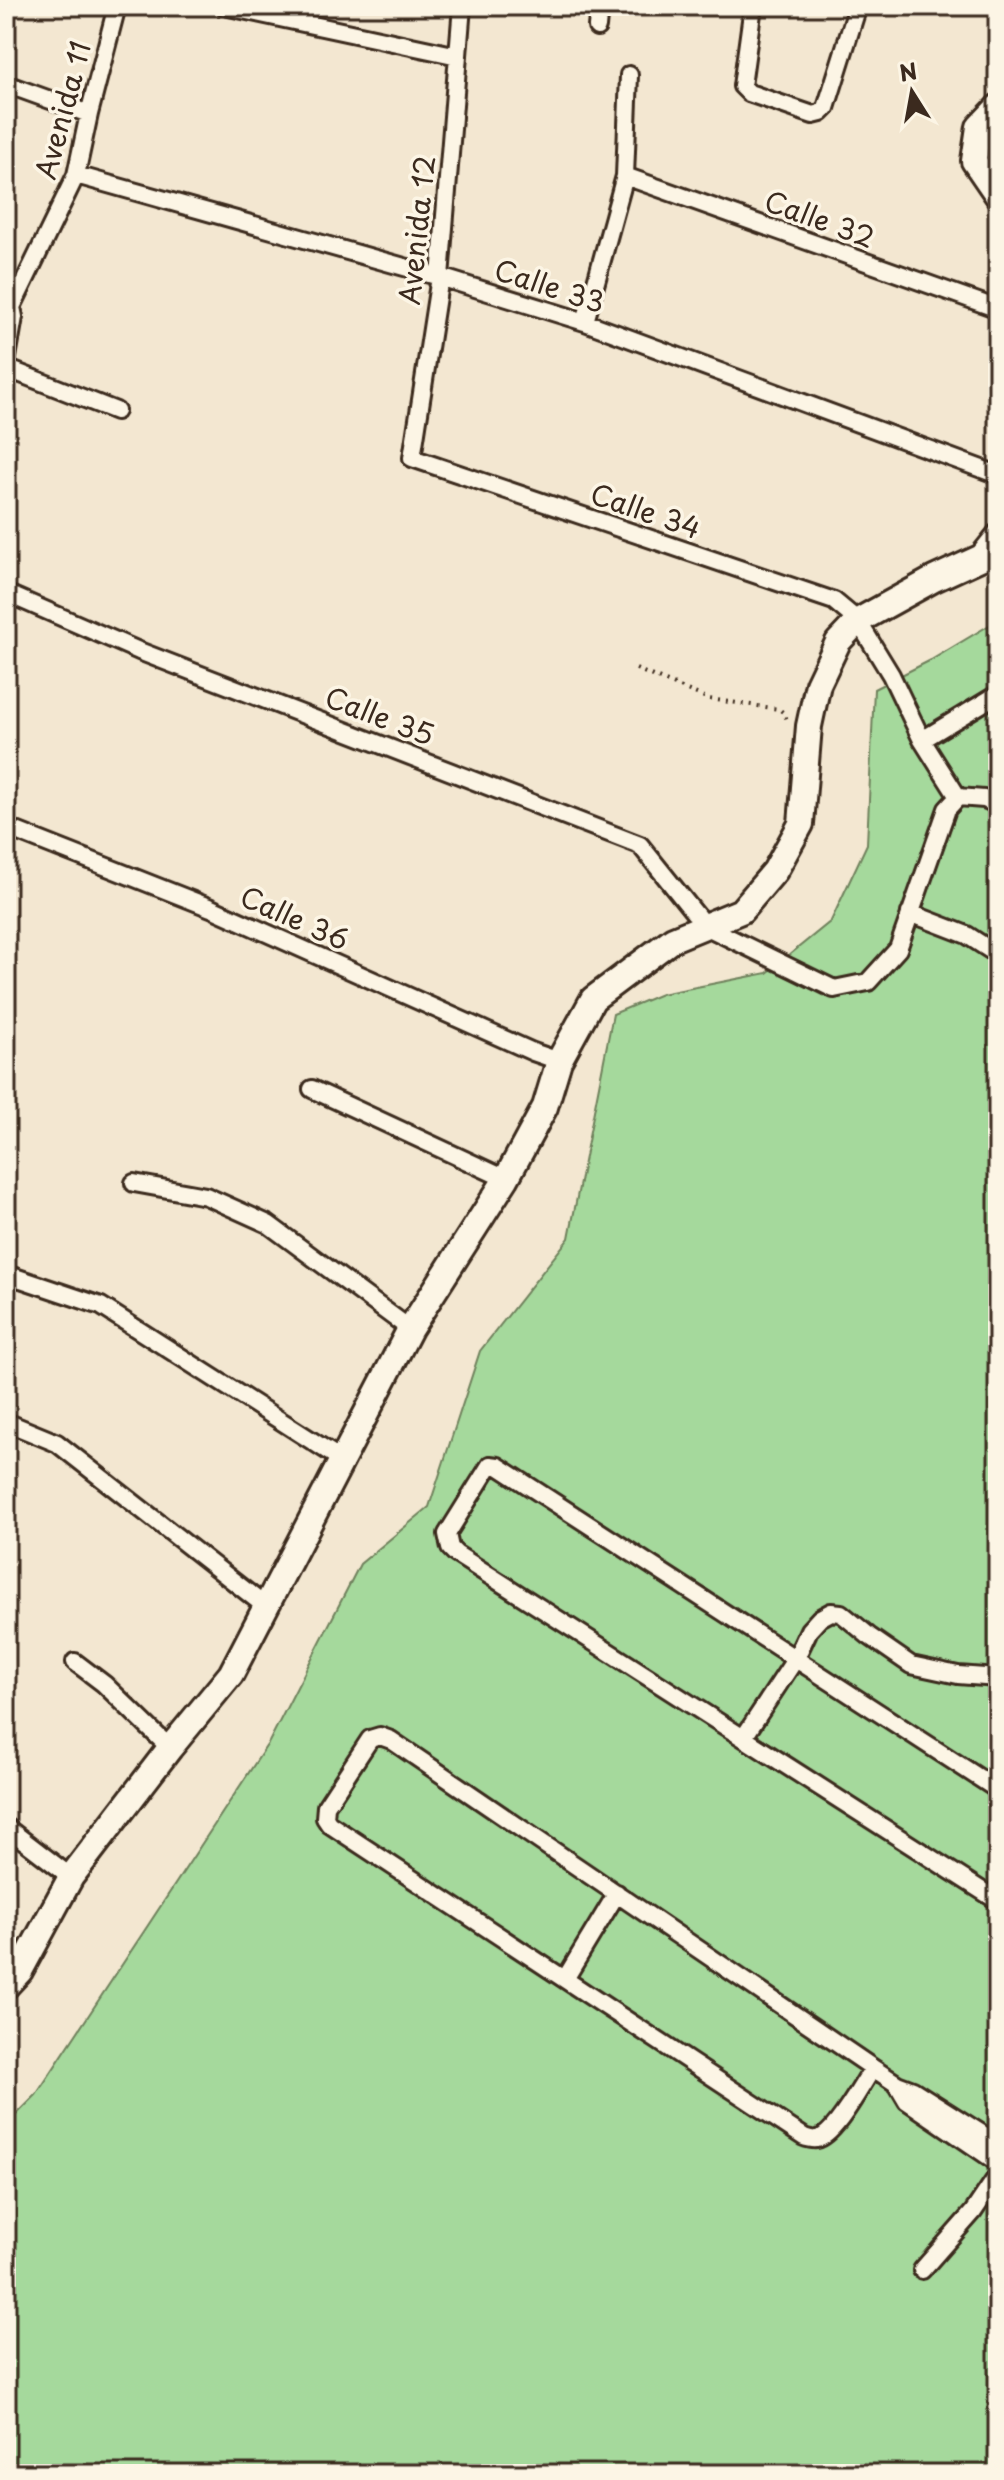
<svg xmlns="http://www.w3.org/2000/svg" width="1004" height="2480" viewBox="0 0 1004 2480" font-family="'Playpen Sans',sans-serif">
  <rect width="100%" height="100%" fill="#f3e7d1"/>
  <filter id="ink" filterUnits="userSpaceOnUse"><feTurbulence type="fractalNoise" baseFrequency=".0125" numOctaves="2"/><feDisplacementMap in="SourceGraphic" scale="16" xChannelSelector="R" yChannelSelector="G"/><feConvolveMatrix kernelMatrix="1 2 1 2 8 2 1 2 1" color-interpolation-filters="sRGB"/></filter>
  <g filter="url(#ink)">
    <!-- green -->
    <path fill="#a5d99c" stroke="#70825d" stroke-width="2" d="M998,620v1854h-992v-349l30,-30 233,-353 91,-178 69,-57 51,-156 89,-113 44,-224 48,-20 106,-21 64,-52 36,-77 7,-155 57,-29z"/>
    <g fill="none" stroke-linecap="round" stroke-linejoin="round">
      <!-- street casing -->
      <g stroke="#3b2a1e" stroke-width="22">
        <path id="street" d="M224,6l234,50
          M462,6l-22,271 -28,181 422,143 24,20 33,54 31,65 36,57
          M753,6l-11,80 7,7 64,22 8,-2 5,-5 32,-102
          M597,27l2,-21
          M6,84l83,30
          M76,175l364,102 145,45 413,153
          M625,176l373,133
          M6,308l6,-1 64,-132 13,-61 28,-108
          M585,322l40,-146 4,-101
          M6,363l8,-46 -2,-10
          M6,368l110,43
          M6,593l133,58 501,194 65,81 129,63 34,-7 30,-33 49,-140 11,-12
          M922,740l76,-46
          M958,797l26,2 14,6
          M6,827l205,81 322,144 26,9
          M910,913l57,22 31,20
          M312,1089l194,90
          M134,1183l72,13 62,28 142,105
          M6,1274l95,32 241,154
          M6,1422l51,21 208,163
          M75,1662l29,22 66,64
          M744,1737l52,-79 13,-28 11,-12 11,-6 10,1 28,23 42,29 47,10 40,3
          M998,1790l-500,-324 -8,-1 -43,69 3,14 6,6 542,347
          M6,1827l65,50
          M565,1979l52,-86
          M873,2068c-11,16 -38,68 -56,71 -3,1 -11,-1 -13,-2l-475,-313 -4,-6 1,-12 44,-67 10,-3 11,4 482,328 24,16 16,6 85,54
          M897,2084l10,17 91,62
          M922,2270l51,-58 25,-37"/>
      </g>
      <!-- secondary casing -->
      <g stroke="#3b2a1e" stroke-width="30">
        <path id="secondary" d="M998,107l-19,20 -5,34 24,35
          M6,1986l14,-15 51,-94 99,-129 61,-74 179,-345 96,-150 39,-72 14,-46 34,-62 80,-60 68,-28 34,-40 26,-47 8,-98 9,-42 20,-42 20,-21 76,-42 48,-22 16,-20"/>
      </g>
      <!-- path -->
      <path stroke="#3b2a1e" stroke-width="4" stroke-dasharray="2 6" stroke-linecap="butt" d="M636,669l73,30 70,10 6,5 2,7"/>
      <!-- street -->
      <use href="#street" stroke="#fcf5e5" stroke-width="16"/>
      <!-- secondary -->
      <use href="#secondary" stroke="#fcf5e5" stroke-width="24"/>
    </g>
  </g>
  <g text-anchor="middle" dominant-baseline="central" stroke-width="7" stroke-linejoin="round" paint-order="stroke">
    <!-- street labels -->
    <g font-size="28" fill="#3b2a1e" stroke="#fcf5e5">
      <text transform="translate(62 110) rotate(-75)">Avenida 11</text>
      <text transform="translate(820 218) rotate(20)">Calle 32</text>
      <text transform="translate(416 230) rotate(-84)">Avenida 12</text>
      <text transform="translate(550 285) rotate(18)">Calle 33</text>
      <text transform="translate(646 510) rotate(19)">Calle 34</text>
      <text transform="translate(380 715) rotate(21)">Calle 35</text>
      <text transform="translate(295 917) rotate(24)">Calle 36</text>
    </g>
  </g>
  <!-- margin -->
  <rect width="1004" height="2480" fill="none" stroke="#fcf5e5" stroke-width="32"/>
  <rect x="16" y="16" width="972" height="2448" fill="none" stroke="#3b2a1e" stroke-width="3" filter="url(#ink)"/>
  <!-- north arrow -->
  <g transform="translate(912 92) rotate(349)" stroke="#fcf5e5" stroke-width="6" paint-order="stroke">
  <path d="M0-6L14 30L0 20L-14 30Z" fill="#3b2a1e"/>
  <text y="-12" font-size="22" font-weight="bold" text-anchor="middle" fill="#3b2a1e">N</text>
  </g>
</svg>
